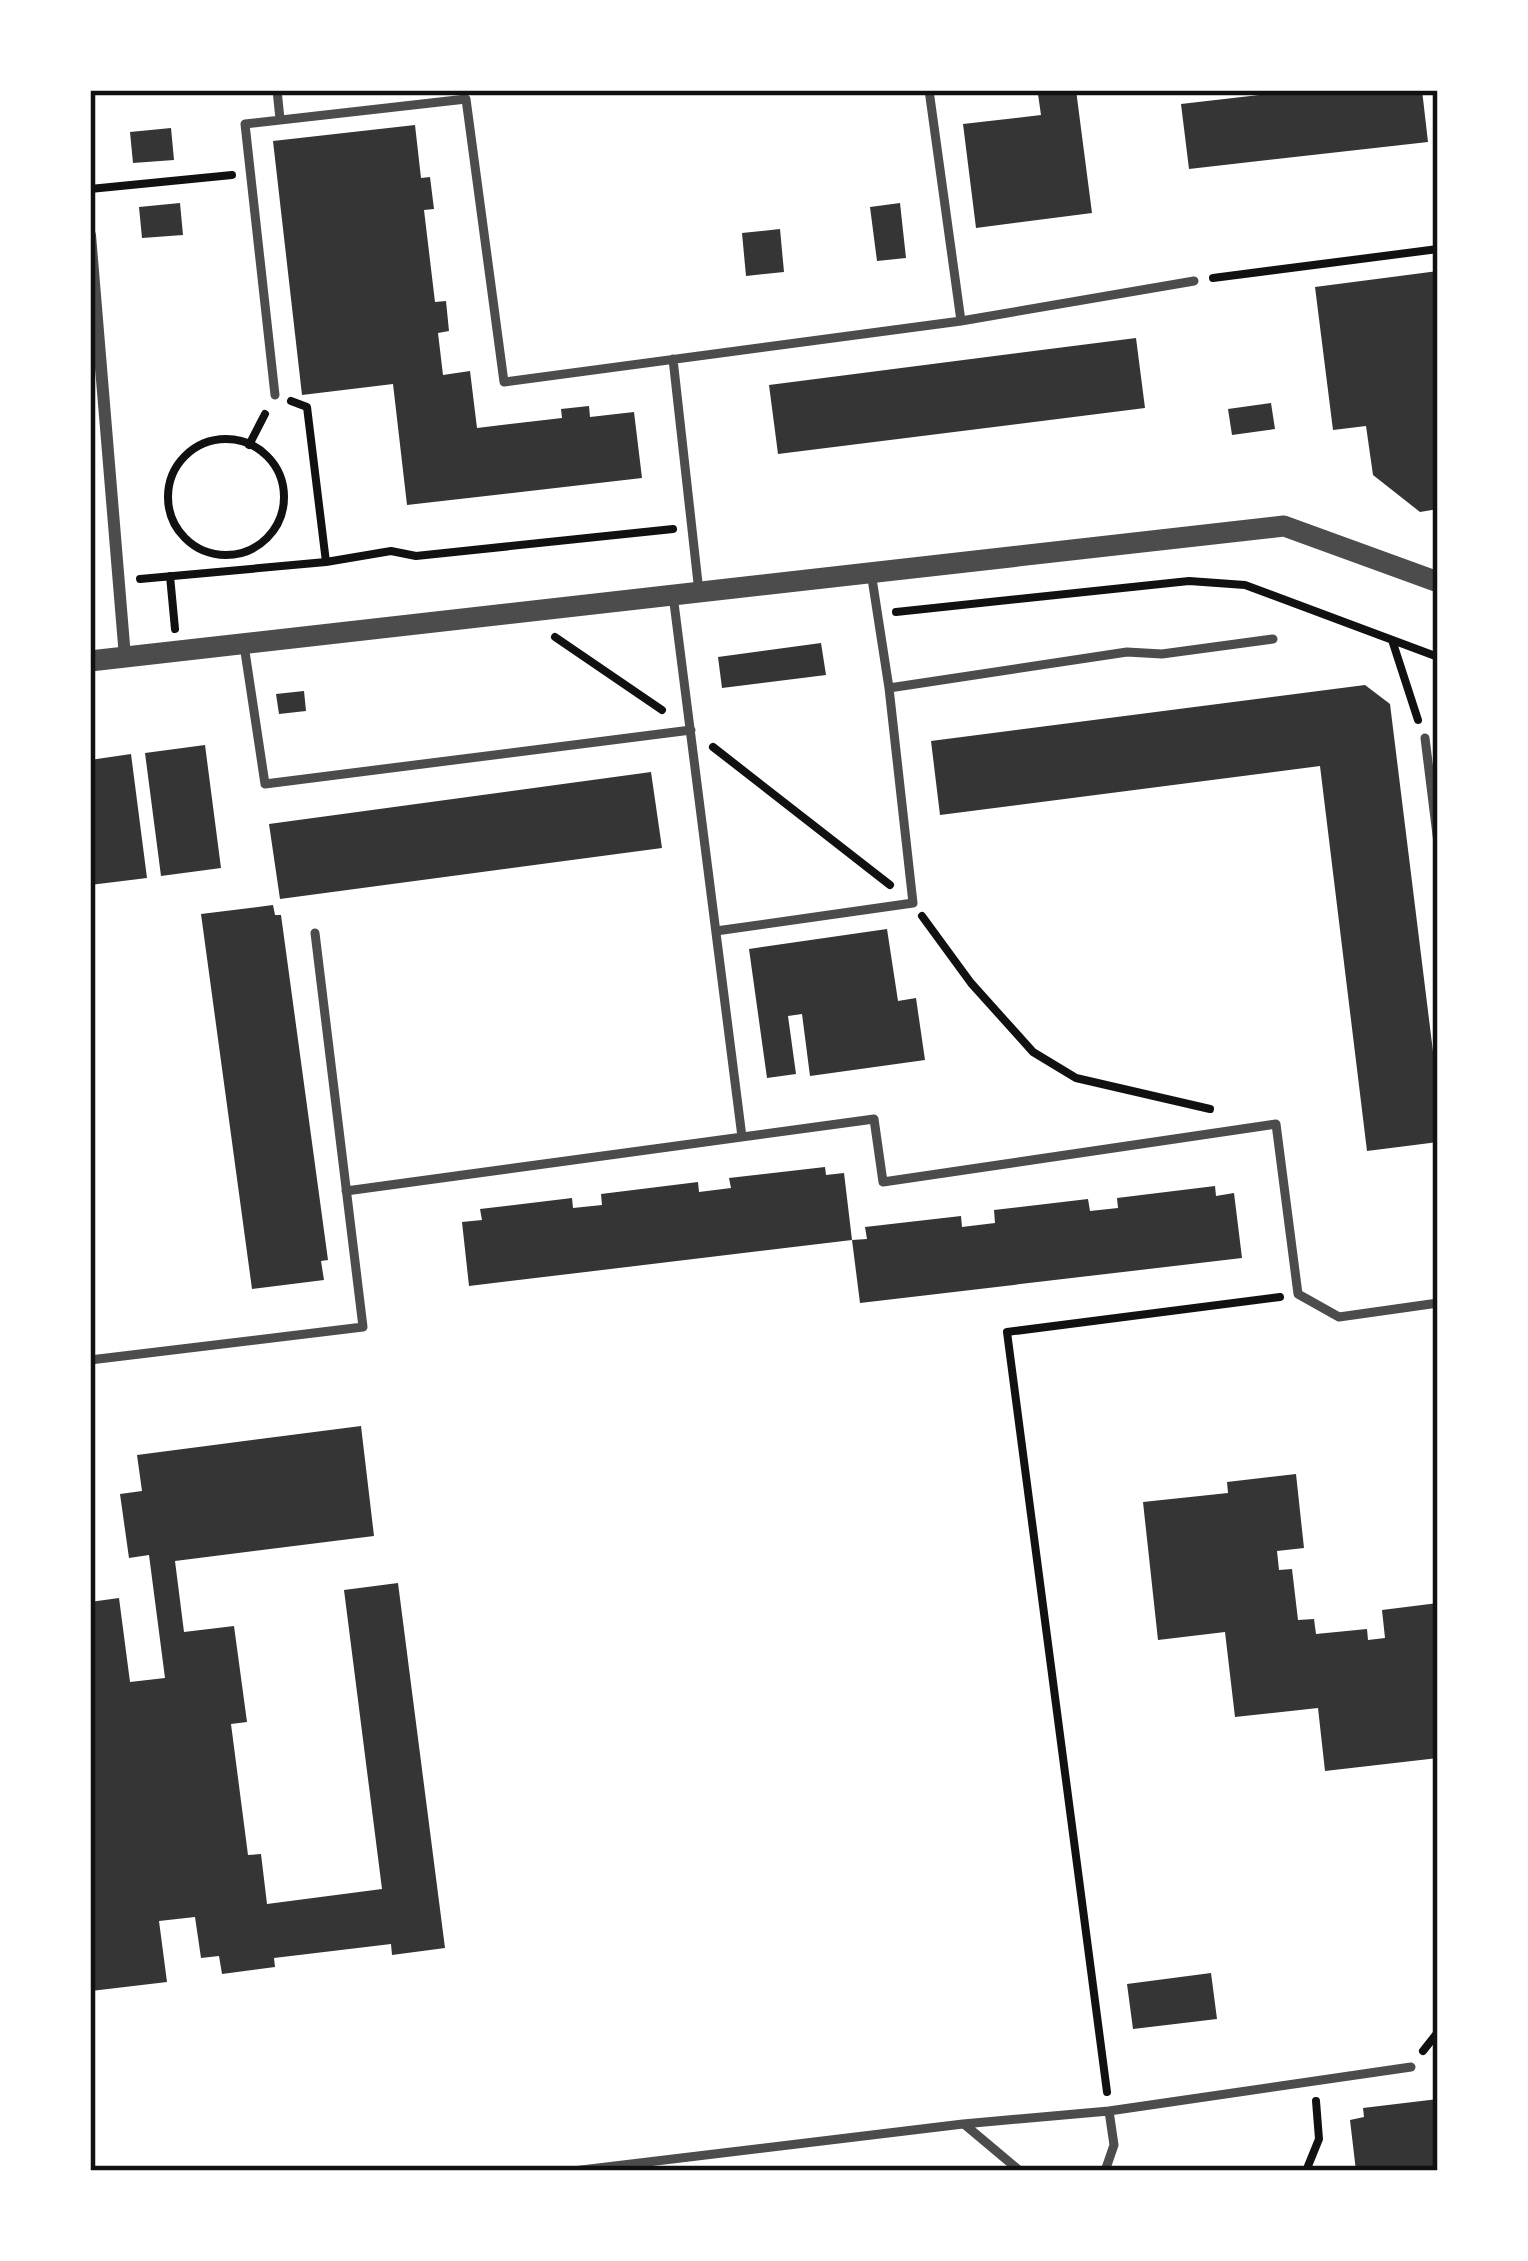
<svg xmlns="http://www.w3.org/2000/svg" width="1528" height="2261" viewBox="0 0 1528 2261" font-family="'DM Sans',sans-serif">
  <rect width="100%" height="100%" fill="#fff"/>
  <!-- building -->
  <path fill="#353535" d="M1076,90l16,123 -116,15 -13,-104 78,-9 -3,-21z
    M1302,90h120l6,52 -239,27 -8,-65z
    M415,125l6,53 9,-1 4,32 -10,1 11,92 11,-1 3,30 -11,2 5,42 27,-4 7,57 85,-10 -1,-9 28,-3 1,11 44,-5 8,66 -235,27 -14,-121 -91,11 -29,-254z
    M171,128l3,32 -41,3 -3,-31z
    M180,203l3,32 -41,3 -3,-31z
    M900,203l6,55 -29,3 -7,-54z
    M780,229l4,43 -38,4 -4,-43z
    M1438,271v238l-18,3 -47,-37 -7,-49 -33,4 -18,-143z
    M1136,338l9,70 -367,46 -9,-69z
    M1271,403l4,26 -43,6 -4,-26z
    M821,643l5,32 -104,13 -4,-31z
    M1365,685l25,19 48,388v50l-71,9 -47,-385 -380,49 -9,-74z
    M304,691l2,20 -27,3 -3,-20z
    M205,745l16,123 -60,8 -16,-123z
    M131,754l16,124 -57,7v-125z
    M651,772l11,76 -382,51 -11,-75z
    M273,905l2,10h6l47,345 -7,1 3,19 -72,9 -51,-375z
    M887,929l11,72 18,-3 9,62 -115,16 -8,-62 -14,2 8,58 -29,4 -18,-129z
    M825,1167l1,8 18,-2 8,67 -383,46 -7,-64 20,-2 -2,-11 92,-11 1,10 29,-3 -1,-11 97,-12 1,10 32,-4 -2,-10z
    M1215,1186l1,10 18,-3 8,65 -382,45 -8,-63 15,-1 -2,-12 96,-11 1,11 33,-4 -1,-13 94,-11 2,12 28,-3 -1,-10z
    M361,1426l13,110 -199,25 9,71 50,-6 13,96 -16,2 17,131 13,-1 6,50 115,-15 -38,-299 54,-7 47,365 -53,7 -1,-11 -117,14 1,9 -53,7 -3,-18 -18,2 -6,-41 -36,4 8,61 -76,9 -1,-389 29,-4 11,84 35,-4 -16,-123 -20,3 -9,-64 22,-3 -5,-36z
    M1296,1474l8,74 -27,3 2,19 13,-1 6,51 16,-1 2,15 51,-5 1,11 17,-2 -3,-28 56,-7v155l-113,13 -7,-63 -83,9 -10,-85 -67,8 -15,-138 85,-9 -1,-11z
    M1211,1973l6,46 -84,10 -6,-45z
    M1438,2099v72h-82l-6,-51 14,-3 -1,-9z"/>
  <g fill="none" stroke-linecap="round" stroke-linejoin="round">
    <!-- path -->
    <path stroke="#111" stroke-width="8" d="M90,189l142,-14
      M1213,278l225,-29
      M291,401l16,6 19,155
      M168 497a58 58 0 1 1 116 0a58 58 0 1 1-116 0Z
      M249,445l16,-31
      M170,576l5,53
      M140,579l186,-17 65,-11 25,5 257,-27
      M896,612l293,-31 56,4 193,72
      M555,637l107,73
      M1392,640l26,80
      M713,747l177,138
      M922,916l49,67 62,69 43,26 134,31
      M1423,2051l15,-19
      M1107,2092l-100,-760 273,-35
      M1306,2171l13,-32 -3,-38"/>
    <!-- service -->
    <path stroke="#4c4c4c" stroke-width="9" d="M277,90l3,29
      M961,321l233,-40
      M673,359l26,233
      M275,395l-30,-271 221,-25 38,283 457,-61 -32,-231
      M673,595l69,542
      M244,645l21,139 426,-54
      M889,688l238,-36 35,2 111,-15
      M1425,738l13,105
      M716,931l197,-28 -24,-215 -18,-116
      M346,1191l528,-72 9,63 393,-58 22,170 41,23 99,-14
      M90,1360l273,-33 -48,-394
      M964,2124l56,47
      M573,2171l390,-47 146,-13 302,-44
      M1105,2171l9,-26 -5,-34"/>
    <!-- minor -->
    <path stroke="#4c4c4c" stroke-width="12" d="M90,235l35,422"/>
    <!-- tertiary -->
    <path stroke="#4c4c4c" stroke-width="21" d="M90,661l1194,-135 154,56"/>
  </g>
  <!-- border -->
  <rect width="1528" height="2261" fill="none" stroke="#ffffff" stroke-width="186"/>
  <rect x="93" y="93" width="1342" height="2075" fill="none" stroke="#111" stroke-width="4.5"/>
</svg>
